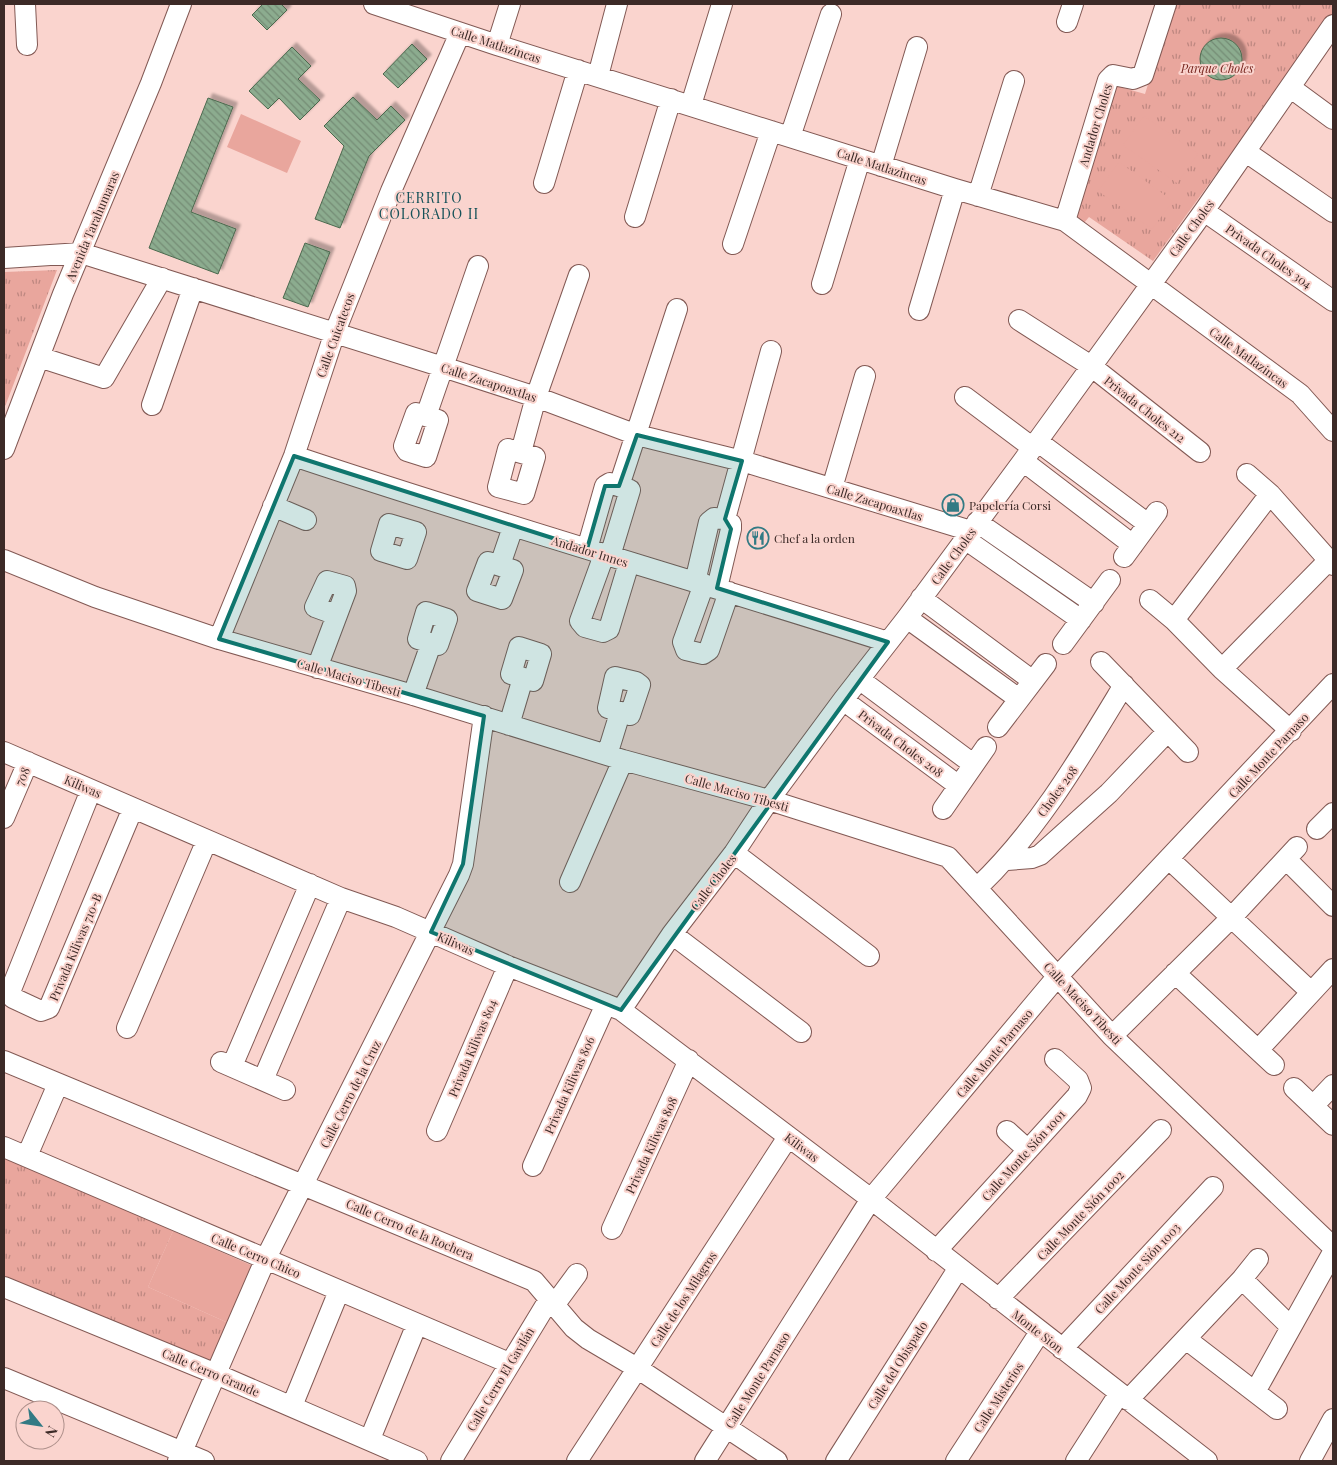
<svg xmlns="http://www.w3.org/2000/svg" width="1337" height="1465" viewBox="0 0 1337 1465" font-family="'Playfair Display',serif">
  <defs>
    <pattern id="park-tufts" width="24" height="20" patternUnits="userSpaceOnUse" patternTransform="scale(1.25)"><rect width="24" height="20" fill="#e9a69d"/><path d="M3 7l-1-3M5 7V3M7 7l1-3M15 17l-1-3M17 17v-4M19 17l1-3" fill="none" stroke="#be8780"/></pattern>
    <pattern id="building-back-hatch" width="6" height="6" patternUnits="userSpaceOnUse" patternTransform="scale(1.25)"><rect width="6" height="6" fill="#8cac8f"/><path d="M-1 5l2 2M0 0l6 6M5-1l2 2" fill="none" stroke="#748c75"/></pattern>
    <filter id="shadow"><feDropShadow dx="4.5" dy="-4.5" stdDeviation="1" flood-color="#0004"/></filter>
  </defs>
  <rect width="100%" height="100%" fill="#fad4ce"/>
  <!-- park -->
  <path fill="url(#park-tufts)" d="M1173,4h160v9l-180,248 -64,-44 -5,6 -13,-4 42,-134 32,9z
    M57,270l-51,134 -2,4v-136z
    M4,1154l22,7 147,70 -25,56 87,39 -20,41 -211,-89z"/>
  <!-- garden -->
  <path fill="#e9a69d" d="M241,114l60,27 -14,32 -60,-26z
    M1144,116l54,38 -21,29 -54,-38z
    M1119,162l54,39 -21,28 -54,-38z
    M173,1231l87,38 -25,57 -87,-39z"/>
  <!-- building -->
  <path fill="url(#building-back-hatch)" stroke="#4b694e" filter="url(#shadow)" d="M263,4h18l6,6 -20,20 -15,-15z
    M1200 59a21 21 0 1 1 42 0a21 21 0 1 1-42 0Z
    M412,44l15,15 -29,29 -15,-14z
    M292,47l19,19 -13,13 22,21 -20,20 -21,-22 -11,11 -19,-18z
    M353,97l24,23 14,-14 14,14 -36,36 -29,72 -25,-9 29,-73 -20,-20z
    M208,98l25,9 -42,105 45,17 -18,45 -69,-26z
    M305,243l25,9 -22,55 -25,-9z"/>
  <g fill="none" stroke-linecap="round" stroke-linejoin="round">
    <!-- minor casing -->
    <g stroke="#825954" stroke-width="22">
      <path id="minor" d="M25,4l2,41
        M374,4l123,41 458,144 110,32 235,173 33,37
        M1067,22l6,-18
        M497,45l13,-41
        M598,76l19,-72
        M1291,88l42,31
        M691,105l31,-101
        M790,137l41,-123
        M1246,152l87,60
        M881,166l36,-119
        M544,183l34,-113
        M978,196l36,-115
        M1204,211l129,90
        M635,217l36,-118
        M1065,221l43,-141 5,-5 20,4 10,-4 23,-71
        M733,244l38,-113
        M4,258l77,-5 362,114 93,30 101,38 105,26 229,70
        M822,284l38,-125
        M919,310l36,-121
        M1019,320l72,46 109,86
        M39,357l65,21 58,-100
        M965,397l68,51
        M152,405l41,-117
        M416,413l22,7 -12,37 -19,-6 -3,-5z
        M426,416l52,-150
        M1037,441l111,83
        M4,449l59,-155 88,-211 30,-79
        M508,449l27,8 -11,37 -26,-7z
        M521,452l15,-55 43,-122
        M294,456c197,66 396,123 594,186
        M1023,461l110,84
        M1247,474l23,20 63,71
        M619,486l58,-177
        M832,488l33,-112
        M273,506l33,14
        M725,519l46,-168
        M977,522l117,81
        M389,524l27,8 -9,27 -26,-8z
        M965,539l116,81
        M587,549l18,-63 5,-3 20,7 -20,66
        M604,555l-24,66 5,6 18,5 6,-3 20,-66
        M1124,557l33,-45
        M4,560l91,37 124,42 194,56 210,65 146,40 179,57 164,179 221,211
        M488,562l25,8 -11,29 -25,-8z
        M500,565l13,-38
        M695,582l14,-60 5,-4 11,1 6,5v5l-14,59
        M704,584l-21,58 3,8 17,4 6,-4 20,-58
        M921,598l112,83
        M1150,600l24,20 48,49 69,62
        M426,612l21,7 -9,26 -20,-6z
        M907,618l112,81
        M1174,620l96,-126
        M219,639l75,-183 41,-124 56,-141 69,-158
        M1063,644l47,-64
        M519,647l22,7 -8,27 -22,-7z
        M1101,662l87,90
        M317,668l29,-77 -1,-5 -18,-5 -12,26 22,8
        M1222,669l107,-109
        M615,677l21,5 4,3 -10,30 -22,-7z
        M859,679l114,85
        M413,695l18,-51
        M843,700l116,86
        M509,725l14,-47
        M998,727l48,-63
        M4,752l337,146 55,19 112,49 113,44 250,189 336,262
        M607,755l13,-42
        M91,790l-81,202 3,6 28,13 8,-3 84,-200
        M943,809l43,-62
        M4,818l24,-56
        M1317,829l16,-16
        M734,853l135,103
        M1169,859l142,133
        M1286,859l47,47
        M1007,860l25,-2 8,-3 69,-62 59,-62
        M570,882l53,-122
        M978,887c60,-57 103,-131 146,-202
        M672,934l129,98
        M1175,973l99,92
        M621,1010l51,-76 62,-81 35,-53 74,-100 64,-82 116,-157 181,-250 129,-186
        M127,1028l80,-188
        M1112,1036l120,-119 65,-70
        M1259,1049l74,-80
        M4,1061l530,220 40,47 14,11 49,29 140,93
        M221,1062l64,28
        M232,1066l78,-182
        M263,1080l78,-182
        M1294,1088l39,37
        M1313,1106l20,-21
        M437,1131l71,-165
        M1007,1131l21,19
        M4,1147l505,216
        M27,1156l31,-72
        M533,1166l73,-162
        M612,1229l77,-169
        M936,1251l141,-155 4,-8 -3,-8 -23,-21
        M1242,1279l49,48
        M4,1287l212,87 201,87
        M998,1299l163,-169
        M555,1304l22,-30
        M1186,1339l91,70
        M1062,1349l151,-162
        M4,1378l200,83
        M1255,1392l78,-140
        M1128,1400l114,-121 16,-20
        M292,1406l47,-115
        M370,1439l47,-115
        M178,1461l88,-203 193,-383 4,-11 21,-148
        M451,1461l99,-163
        M577,1461l211,-324
        M705,1461l166,-262 186,-222 276,-293
        M836,1461l122,-192
        M956,1461l84,-129
        M1076,1461l43,-67
        M1310,1461l23,-42"/>
    </g>
    <!-- minor -->
    <use href="#minor" stroke="#fff" stroke-width="20"/>
  </g>
  <!-- marked area -->
  <path fill="#0f766e" fill-opacity="0.2" stroke="#0f766e" stroke-width="4" stroke-linejoin="round" d="M637,435l105,26 -17,58 6,10 -14,59 171,54 -267,368 -190,-78 32,-68 21,-148 -265,-77 75,-183 293,93 18,-63h14z"/>
  <!-- icons -->
  <defs>
    <g id="shop-ring" transform="scale(1.125)"><circle r="9.5" fill="#fad4ce" stroke="#327a84" stroke-width="1.5"/><path d="M-5-2.5h2.3a2.7 3.5 0 0 1 5.4 0H5L5.5 6h-11ZM-1.5-2.5h3a1.5 2.3 0 0 0-3 0Z" fill="#327a84"/></g>
    <g id="restaurant-ring" transform="scale(1.125)"><circle r="9.5" fill="#fad4ce" stroke="#327a84" stroke-width="1.5"/><path d="M-5-6h1v4h1v-4h1v4h1v-4h1v5L-1.5 .5V6h-2V.5L-5-1ZM5-6V6H3V1.5H1.5Q1.5-4 5-6Z" fill="#327a84"/></g>
  </defs>
  <g fill-rule="evenodd">
    <use href="#shop-ring" x="953" y="505"/>
    <use href="#restaurant-ring" x="758" y="538"/>
  </g>
  <g text-anchor="middle" dominant-baseline="central" stroke-width="4" stroke-linejoin="round" paint-order="stroke">
    <!-- street labels -->
    <g font-size="12" fill="#3c2a27" stroke="#fad4ce">
      <text transform="translate(496 44) rotate(18)">Calle Matlazincas</text>
      <text transform="translate(1095 125) rotate(-73)">Andador Choles</text>
      <text transform="translate(882 166) rotate(18)">Calle Matlazincas</text>
      <text transform="translate(92 226) rotate(-67)">Avenida Tarahumaras</text>
      <text transform="translate(1191 228) rotate(-54)">Calle Choles</text>
      <text transform="translate(1269 256) rotate(35)">Privada Choles 304</text>
      <text transform="translate(335 335) rotate(-70)">Calle Cuicatecos</text>
      <text transform="translate(1249 357) rotate(36)">Calle Matlazincas</text>
      <text transform="translate(489 382) rotate(18)">Calle Zacapoaxtlas</text>
      <text transform="translate(1145 409) rotate(38)">Privada Choles 212</text>
      <text transform="translate(875 502) rotate(17)">Calle Zacapoaxtlas</text>
      <text transform="translate(590 551) rotate(17)">Andador Innes</text>
      <text transform="translate(953 556) rotate(-54)">Calle Choles</text>
      <text transform="translate(349 677) rotate(16)">Calle Maciso Tibesti</text>
      <text transform="translate(901 743) rotate(37)">Privada Choles 208</text>
      <text transform="translate(1268 755) rotate(-47)">Calle Monte Parnaso</text>
      <text transform="translate(22 776) rotate(-66)">708</text>
      <text transform="translate(83 786) rotate(23)">Kiliwas</text>
      <text transform="translate(1057 791) rotate(-54)">Choles 208</text>
      <text transform="translate(737 792) rotate(16)">Calle Maciso Tibesti</text>
      <text transform="translate(713 882) rotate(-53)">Calle Choles</text>
      <text transform="translate(456 943) rotate(24)">Kiliwas</text>
      <text transform="translate(75 947) rotate(-67)">Privada Kiliwas 710-B</text>
      <text transform="translate(1083 1003) rotate(47)">Calle Maciso Tibesti</text>
      <text transform="translate(472 1048) rotate(-67)">Privada Kiliwas 804</text>
      <text transform="translate(994 1053) rotate(-50)">Calle Monte Parnaso</text>
      <text transform="translate(569 1085) rotate(-66)">Privada Kiliwas 806</text>
      <text transform="translate(350 1094) rotate(-63)">Calle Cerro de la Cruz</text>
      <text transform="translate(651 1145) rotate(-65)">Privada Kiliwas 808</text>
      <text transform="translate(802 1147) rotate(37)">Kiliwas</text>
      <text transform="translate(1023 1155) rotate(-48)">Calle Monte Sión 1001</text>
      <text transform="translate(1080 1215) rotate(-46)">Calle Monte Sión 1002</text>
      <text transform="translate(410 1229) rotate(23)">Calle Cerro de la Rochera</text>
      <text transform="translate(256 1255) rotate(23)">Calle Cerro Chico</text>
      <text transform="translate(1137 1268) rotate(-47)">Calle Monte Sión 1003</text>
      <text transform="translate(683 1299) rotate(-57)">Calle de los Milagros</text>
      <text transform="translate(1038 1331) rotate(38)">Monte Sion</text>
      <text transform="translate(897 1365) rotate(-58)">Calle del Obispado</text>
      <text transform="translate(211 1372) rotate(23)">Calle Cerro Grande</text>
      <text transform="translate(500 1379) rotate(-59)">Calle Cerro El Gavilán</text>
      <text transform="translate(757 1380) rotate(-58)">Calle Monte Parnaso</text>
      <text transform="translate(998 1397) rotate(-57)">Calle Misterios</text>
    </g>
    <!-- park labels -->
    <g font-size="12" font-style="italic" fill="#792821" stroke="#fad4ce">
      <text x="1217" y="68">Parque Choles</text>
    </g>
    <!-- poi labels -->
    <g font-size="12" fill="#3c2a27" stroke="#fad4ce" text-anchor="start">
      <text x="969" y="505">Papelería Corsi</text>
      <text x="774" y="538">Chef a la orden</text>
    </g>
    <!-- neighbourhood labels -->
    <g font-size="14" letter-spacing="1" fill="#165259" stroke="#fad4ce">
      <text x="429" y="197">CERRITO<tspan x="429" dy="16">COLORADO II</tspan></text>
    </g>
  </g>
  <!-- border -->
  <rect width="1337" height="1465" fill="none" stroke="#3c2a27" stroke-width="10"/>
  <!-- north arrow -->
  <g transform="translate(40 1425) rotate(120)"><circle r="24" fill="#fad4ce" stroke="#ae908b"/>
  <path d="M0-4L9 19L0 12L-9 19Z" fill="#327a84"/>
  <text y="-8" font-size="14" font-weight="bold" text-anchor="middle" fill="#3c2a27">N</text>
  </g>
</svg>
